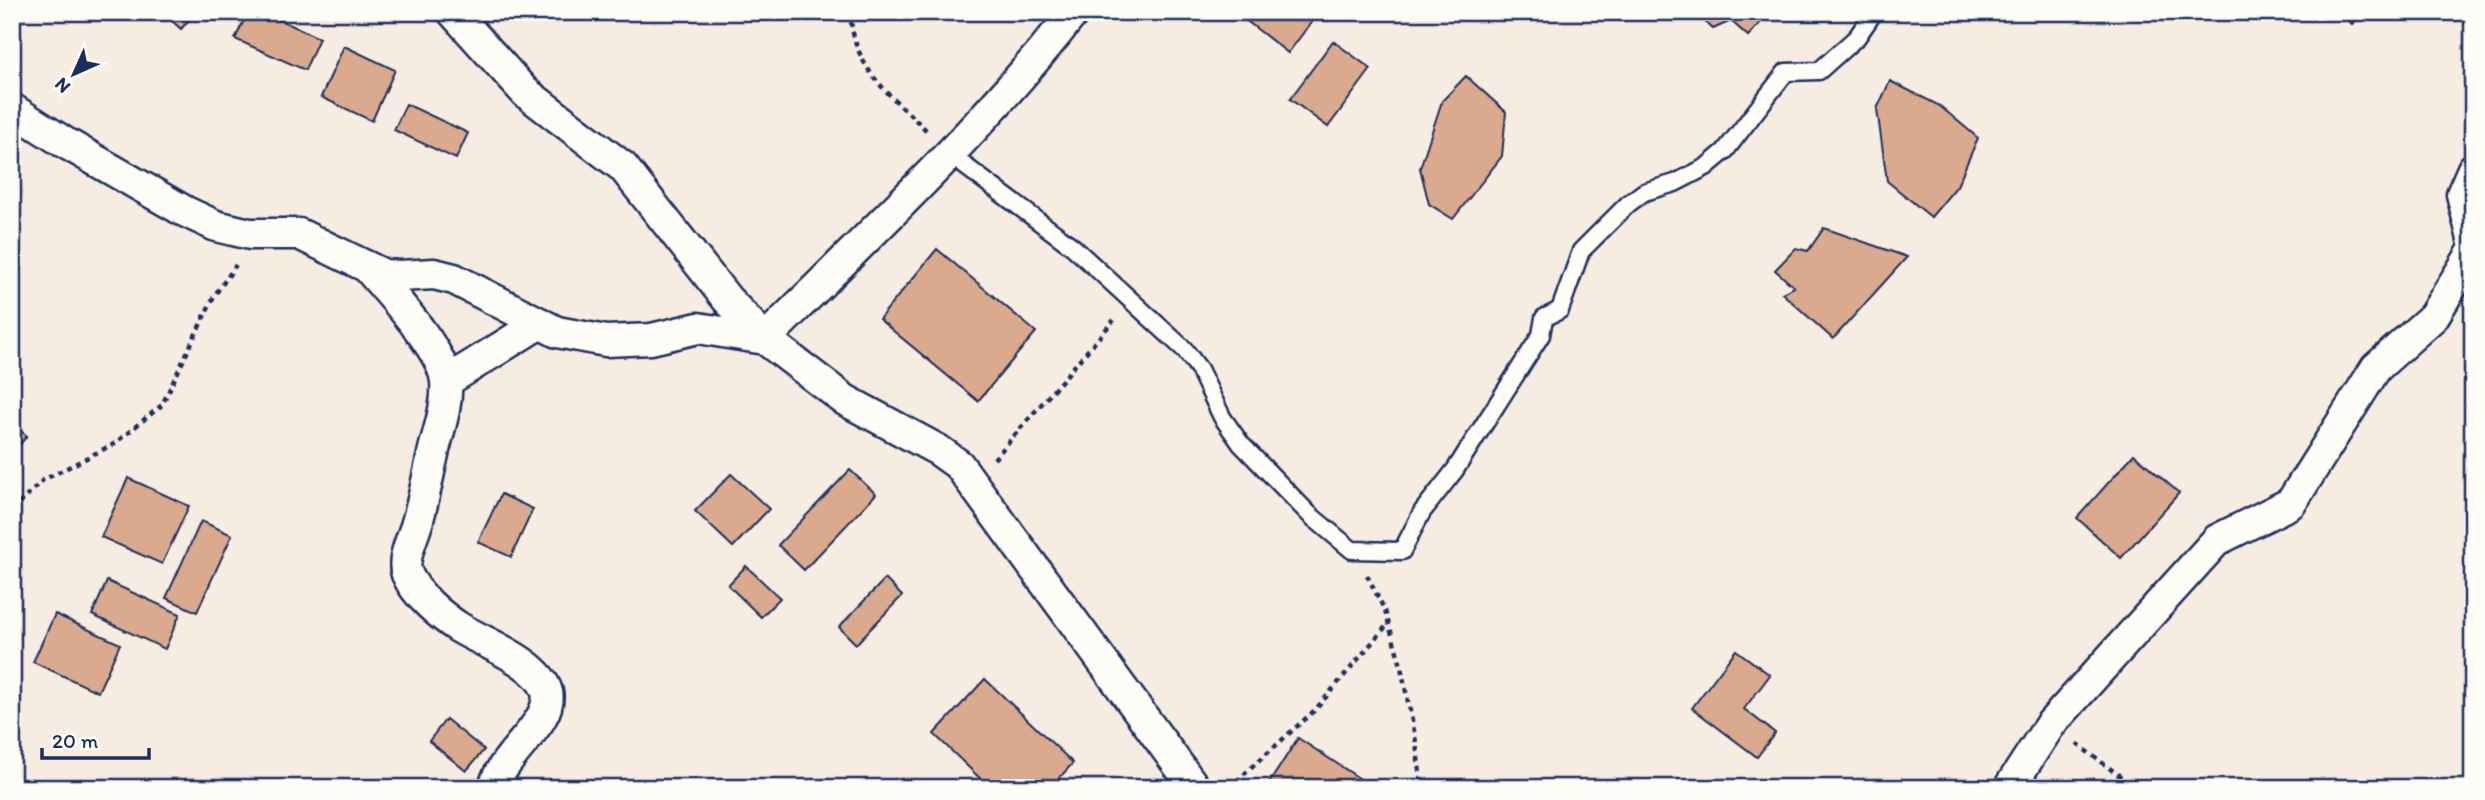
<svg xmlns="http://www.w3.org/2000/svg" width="2485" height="800" viewBox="0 0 2485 800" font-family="Itim,sans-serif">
  <rect width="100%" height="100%" fill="#f6ece2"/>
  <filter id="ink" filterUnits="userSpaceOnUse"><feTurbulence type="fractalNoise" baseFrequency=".0143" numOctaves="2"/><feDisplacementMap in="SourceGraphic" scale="14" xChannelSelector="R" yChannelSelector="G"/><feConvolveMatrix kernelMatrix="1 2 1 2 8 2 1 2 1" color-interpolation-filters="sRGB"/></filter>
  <g filter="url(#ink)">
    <!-- building -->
    <path fill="#dbaa8e" stroke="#1b2f5e" stroke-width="2" d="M162,12h34l-15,17z
      M248,12h15l56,26 -14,32 -70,-31z
      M1235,12h84l-31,41z
      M1694,12h73l-1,5 -18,19 -17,-15 -18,8z
      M2341,12h24l-13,12z
      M1333,41l38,28 -43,58 -38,-28z
      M344,46l51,24 -23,51 -51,-24z
      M1466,76l40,36 -4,44 -49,63 -24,-15 -9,-36 22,-67z
      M1890,81l50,25 38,32 -21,48 -26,31 -44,-36 -10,-72z
      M406,104l62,29 -12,26 -62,-29z
      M1824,228l83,29 -74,82 -51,-46 12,-6 -19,-17 21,-22 12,3z
      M937,249l99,83 -58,69 -99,-82z
      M12,424l15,12 -15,18z
      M2134,454l45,39 -58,65 -44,-40z
      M850,470l26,24 -72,76 -26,-25z
      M731,474l38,35 -36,38 -38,-36z
      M128,478l61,28 -27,58 -61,-27z
      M501,494l32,15 -22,48 -33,-15z
      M201,521l31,14 -35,77 -31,-14z
      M746,566l34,32 -19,19 -33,-32z
      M885,579l17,17 -46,48 -17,-17z
      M107,581l73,33 -15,35 -73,-34z
      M55,614l65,30 -22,48 -65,-30z
      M1736,650l34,25 -26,34 31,24 -18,24 -65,-49z
      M985,679l88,84 -23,25h-60l-56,-54z
      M446,719l38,31 -18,21 -37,-30z
      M1298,738l76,50h-108z"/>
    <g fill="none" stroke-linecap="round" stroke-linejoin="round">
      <!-- lane casing -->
      <g stroke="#1b2f5e" stroke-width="21">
        <path id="lane" d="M949,154l124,93 111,102 15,20 23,48 19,27 69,71 42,35 50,1 20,-39 33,-42 86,-135 3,-17 16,-8 21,-59 47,-47 16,-12 31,-9 31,-16 19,-16 61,-79 33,-1 38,-34 17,-25"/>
      </g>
      <!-- street casing -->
      <g stroke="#1b2f5e" stroke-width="35">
        <path id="street" d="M453,12l72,80 98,75 104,132 38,40 80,61 93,50 21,15 236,323
          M12,109l50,32 122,70 32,15 34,8h49l85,41 16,1 34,-2 20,5 103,53 49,9 45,-2 47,-11 67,11c106,-106 216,-209 309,-327
          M2473,169l-11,25 11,45
          M369,269c21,25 75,82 77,113 2,22 -7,47 -12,68 -6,25 -10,49 -17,73 -4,14 -16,37 -10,51 9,21 33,41 51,53 24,15 81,35 89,65 7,30 -47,64 -53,96
          M447,381l93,-58
          M2009,788l41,-63 167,-185 74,-37 85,-135 57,-51 40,-65"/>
      </g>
      <!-- path -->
      <path stroke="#1b2f5e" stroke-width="4.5" stroke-dasharray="5 5" stroke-linecap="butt" d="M850,12c4,59 38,80 77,119
        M994,459l120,-139
        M12,511l31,-31 71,-36 48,-39 52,-109 22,-31
        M1367,575l18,36 15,51 15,74 7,52
        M2077,744l59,44
        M1229,788l86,-78 73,-86"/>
      <!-- lane -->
      <use href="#lane" stroke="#fdfcf7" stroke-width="16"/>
      <!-- street -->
      <use href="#street" stroke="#fdfcf7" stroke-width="30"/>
    </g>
  </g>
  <!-- margin -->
  <rect width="2485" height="800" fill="none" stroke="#fdfcf7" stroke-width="42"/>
  <rect x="21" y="21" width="2443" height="758" fill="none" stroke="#1b2f5e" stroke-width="2.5" filter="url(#ink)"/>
  <!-- north arrow -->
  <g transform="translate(74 74) rotate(225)" stroke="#fdfcf7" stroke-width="5" paint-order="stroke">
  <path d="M0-5L12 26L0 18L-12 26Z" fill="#1b2f5e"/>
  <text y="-10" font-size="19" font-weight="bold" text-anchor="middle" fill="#1b2f5e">N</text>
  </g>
  <!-- scale -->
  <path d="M42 748v10h107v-10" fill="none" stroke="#1b2f5e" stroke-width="3.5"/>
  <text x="52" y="748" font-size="21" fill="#1b2f5e" stroke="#fdfcf7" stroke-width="5" paint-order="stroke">20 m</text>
</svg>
